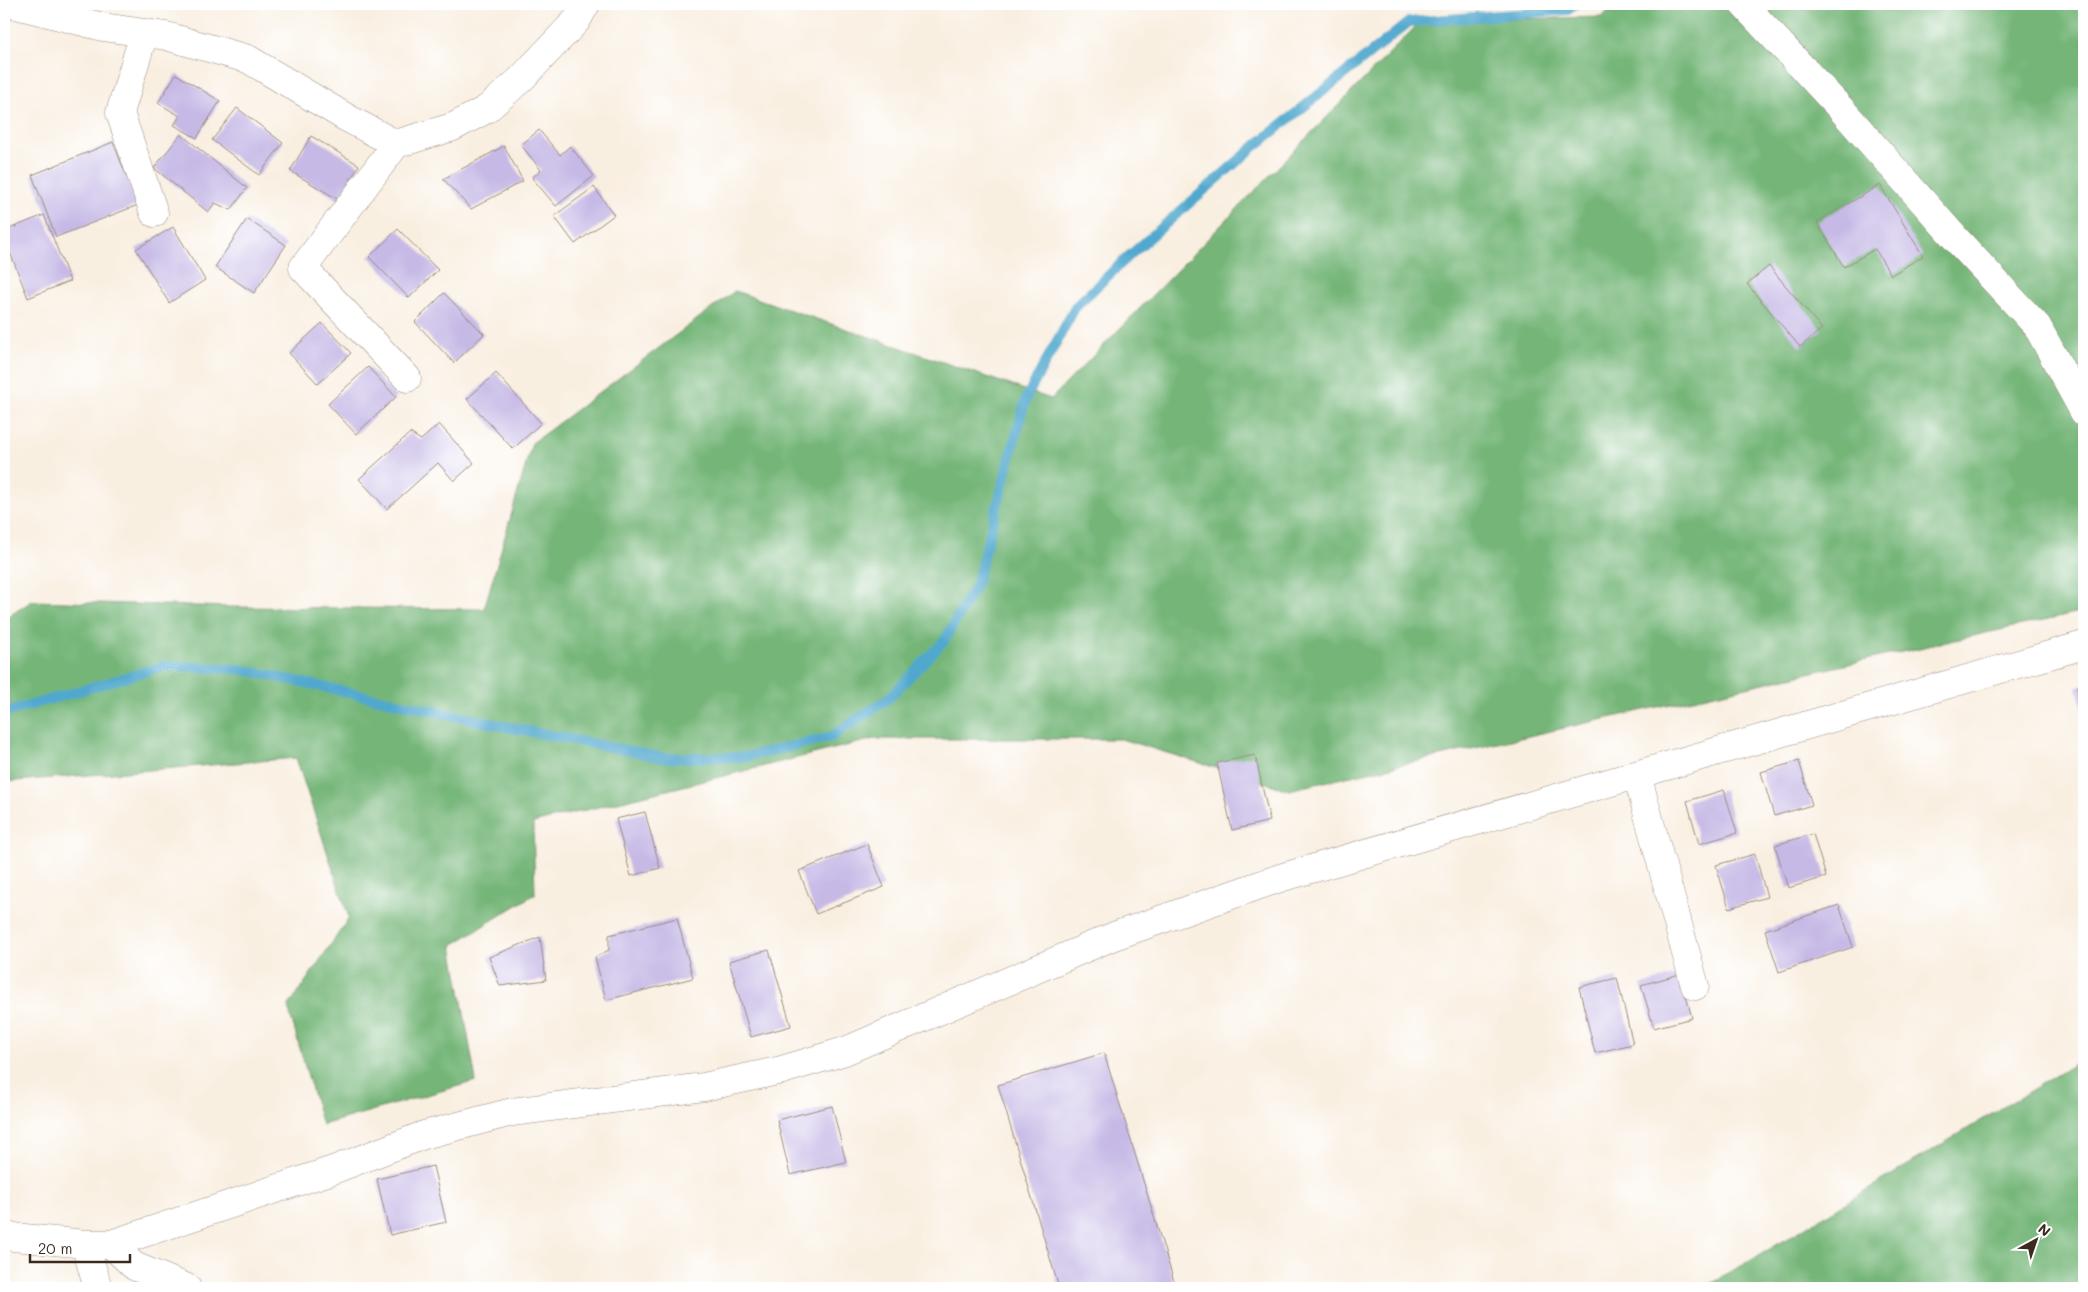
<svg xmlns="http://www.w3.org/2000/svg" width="2088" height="1292" viewBox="0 0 2088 1292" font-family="Mali,sans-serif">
  <rect width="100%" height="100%" fill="#fff"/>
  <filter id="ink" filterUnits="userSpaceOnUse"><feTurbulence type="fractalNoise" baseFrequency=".02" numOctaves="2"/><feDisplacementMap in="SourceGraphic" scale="10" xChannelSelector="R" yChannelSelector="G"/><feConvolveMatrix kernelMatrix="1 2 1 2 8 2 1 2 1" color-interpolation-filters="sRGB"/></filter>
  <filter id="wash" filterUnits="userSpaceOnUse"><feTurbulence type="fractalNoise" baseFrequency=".0096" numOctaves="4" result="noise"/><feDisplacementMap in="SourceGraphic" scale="20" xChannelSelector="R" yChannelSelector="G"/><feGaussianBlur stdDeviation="1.12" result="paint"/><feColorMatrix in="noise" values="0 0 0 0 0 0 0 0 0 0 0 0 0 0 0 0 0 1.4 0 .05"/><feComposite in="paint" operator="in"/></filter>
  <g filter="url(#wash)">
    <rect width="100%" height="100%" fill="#f9efe1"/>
    <!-- forest -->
    <path fill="#75b678" stroke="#58704b" d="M1616,4h468v607l-795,179 -168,-51h-247l-341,84 2,71 -83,51 24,136 -154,44 -34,-118 61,-89 -53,-160 -292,24v-163l28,-18 199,6 253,2 48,-166 203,-152 316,108 370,-378 182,-4z
      M2084,1058v230h-384l45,-24z"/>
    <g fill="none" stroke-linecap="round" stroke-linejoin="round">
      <!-- stream -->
      <path stroke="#51a8ce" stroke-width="10" d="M4,713l160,-47 76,3 263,57 162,32 80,-1 86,-20 58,-39 55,-57 32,-56 50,-187 50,-92 54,-51 125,-109 154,-124 159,-12 8,-6"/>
    </g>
    <g id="blocks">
      <!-- building -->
      <path fill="#c6b9e6" d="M176,74l44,27 -23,37 -23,-13 6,-9 -22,-13z
        M237,108l46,35 -24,32 -47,-35z
        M539,130l21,25 10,-9 24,30 -38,30 -24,-28 9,-8 -20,-25z
        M181,134l66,54 -16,22 -16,-7 -7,9 -54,-44z
        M311,136l48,29 -20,35 -49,-29z
        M113,142l25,63 -82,32 -24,-62z
        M504,146l19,35 -52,28 -28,-30z
        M1880,185l43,71 -32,19 -16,-26 -31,18 -27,-45z
        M594,187l20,28 -39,29 -21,-28z
        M44,215l26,66 -42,17 -24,-61v-6z
        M247,219l39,26 -32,48 -39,-26z
        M173,227l32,53 -36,23 -33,-54z
        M398,229l40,41 -29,28 -40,-41z
        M1769,266l53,63 -22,18 -53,-63z
        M444,293l40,41 -30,29 -39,-41z
        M322,323l29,30 -33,31 -29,-31z
        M368,367l28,30 -40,37 -28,-30z
        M496,373l45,50 -28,26 -46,-50z
        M439,424l35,39 -20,18 -16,-18 -51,46 -28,-30 51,-46 11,7z
        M2084,684v28l-7,-25z
        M1255,755l15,66 -38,9 -15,-67z
        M1799,761l13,44 -38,11 -13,-44z
        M1724,790l13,43 -38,11 -12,-43z
        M645,812l15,56 -29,8 -15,-57z
        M1813,834l13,43 -38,11 -13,-43z
        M867,844l17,43 -68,27 -17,-43z
        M1755,854l12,43 -38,11 -13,-43z
        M1839,905l14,42 -74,25 -14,-42z
        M677,918l16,60 -87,22 -11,-43 14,-7v-15z
        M540,937l6,43 -46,6 -11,-29z
        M769,950l22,76 -40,11 -22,-76z
        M1680,974l12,44 -38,10 -13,-43z
        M1617,978l16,66 -38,9 -16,-66z
        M1104,1053l72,235h-117l-61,-203z
        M832,1106l14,56 -56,13 -13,-55z
        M433,1166l13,56 -56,13 -13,-56z"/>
    </g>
  </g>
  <g filter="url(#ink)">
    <use href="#blocks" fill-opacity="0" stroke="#9a8c80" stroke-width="1"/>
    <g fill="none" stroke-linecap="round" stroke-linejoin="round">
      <!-- minor casing -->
      <g stroke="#9a8c80" stroke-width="29">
        <path id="minor" d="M12,4l91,23 63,9 82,23 99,59 49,26 57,-17 34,-18 34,-30 56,-59 9,-16
          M1743,4l99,106 115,130 80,86 47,86
          M144,33l-24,80 34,100
          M396,144l-93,124 104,110
          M1637,775l58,211
          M4,1236l81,8h26l222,-74 91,-35 88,-23 192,-25 78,-17 63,-19 269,-115 166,-58 804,-233
          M85,1244l13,44
          M111,1244l23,22 53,22"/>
      </g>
      <!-- minor -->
      <use href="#minor" stroke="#fff" stroke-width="28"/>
    </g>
  </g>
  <!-- margin -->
  <rect width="2088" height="1292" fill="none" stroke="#fff" stroke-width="20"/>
  <!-- north arrow -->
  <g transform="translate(2036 1240) rotate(40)" stroke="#ffffff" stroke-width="4" paint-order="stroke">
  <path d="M0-4L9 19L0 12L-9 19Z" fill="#3b2a1e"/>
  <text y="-8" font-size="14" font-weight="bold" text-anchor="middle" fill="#3b2a1e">N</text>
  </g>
  <!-- scale -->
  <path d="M30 1254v8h100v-8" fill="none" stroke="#3b2a1e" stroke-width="2.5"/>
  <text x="38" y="1254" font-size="15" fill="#3b2a1e" stroke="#ffffff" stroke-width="4" paint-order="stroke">20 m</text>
</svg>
